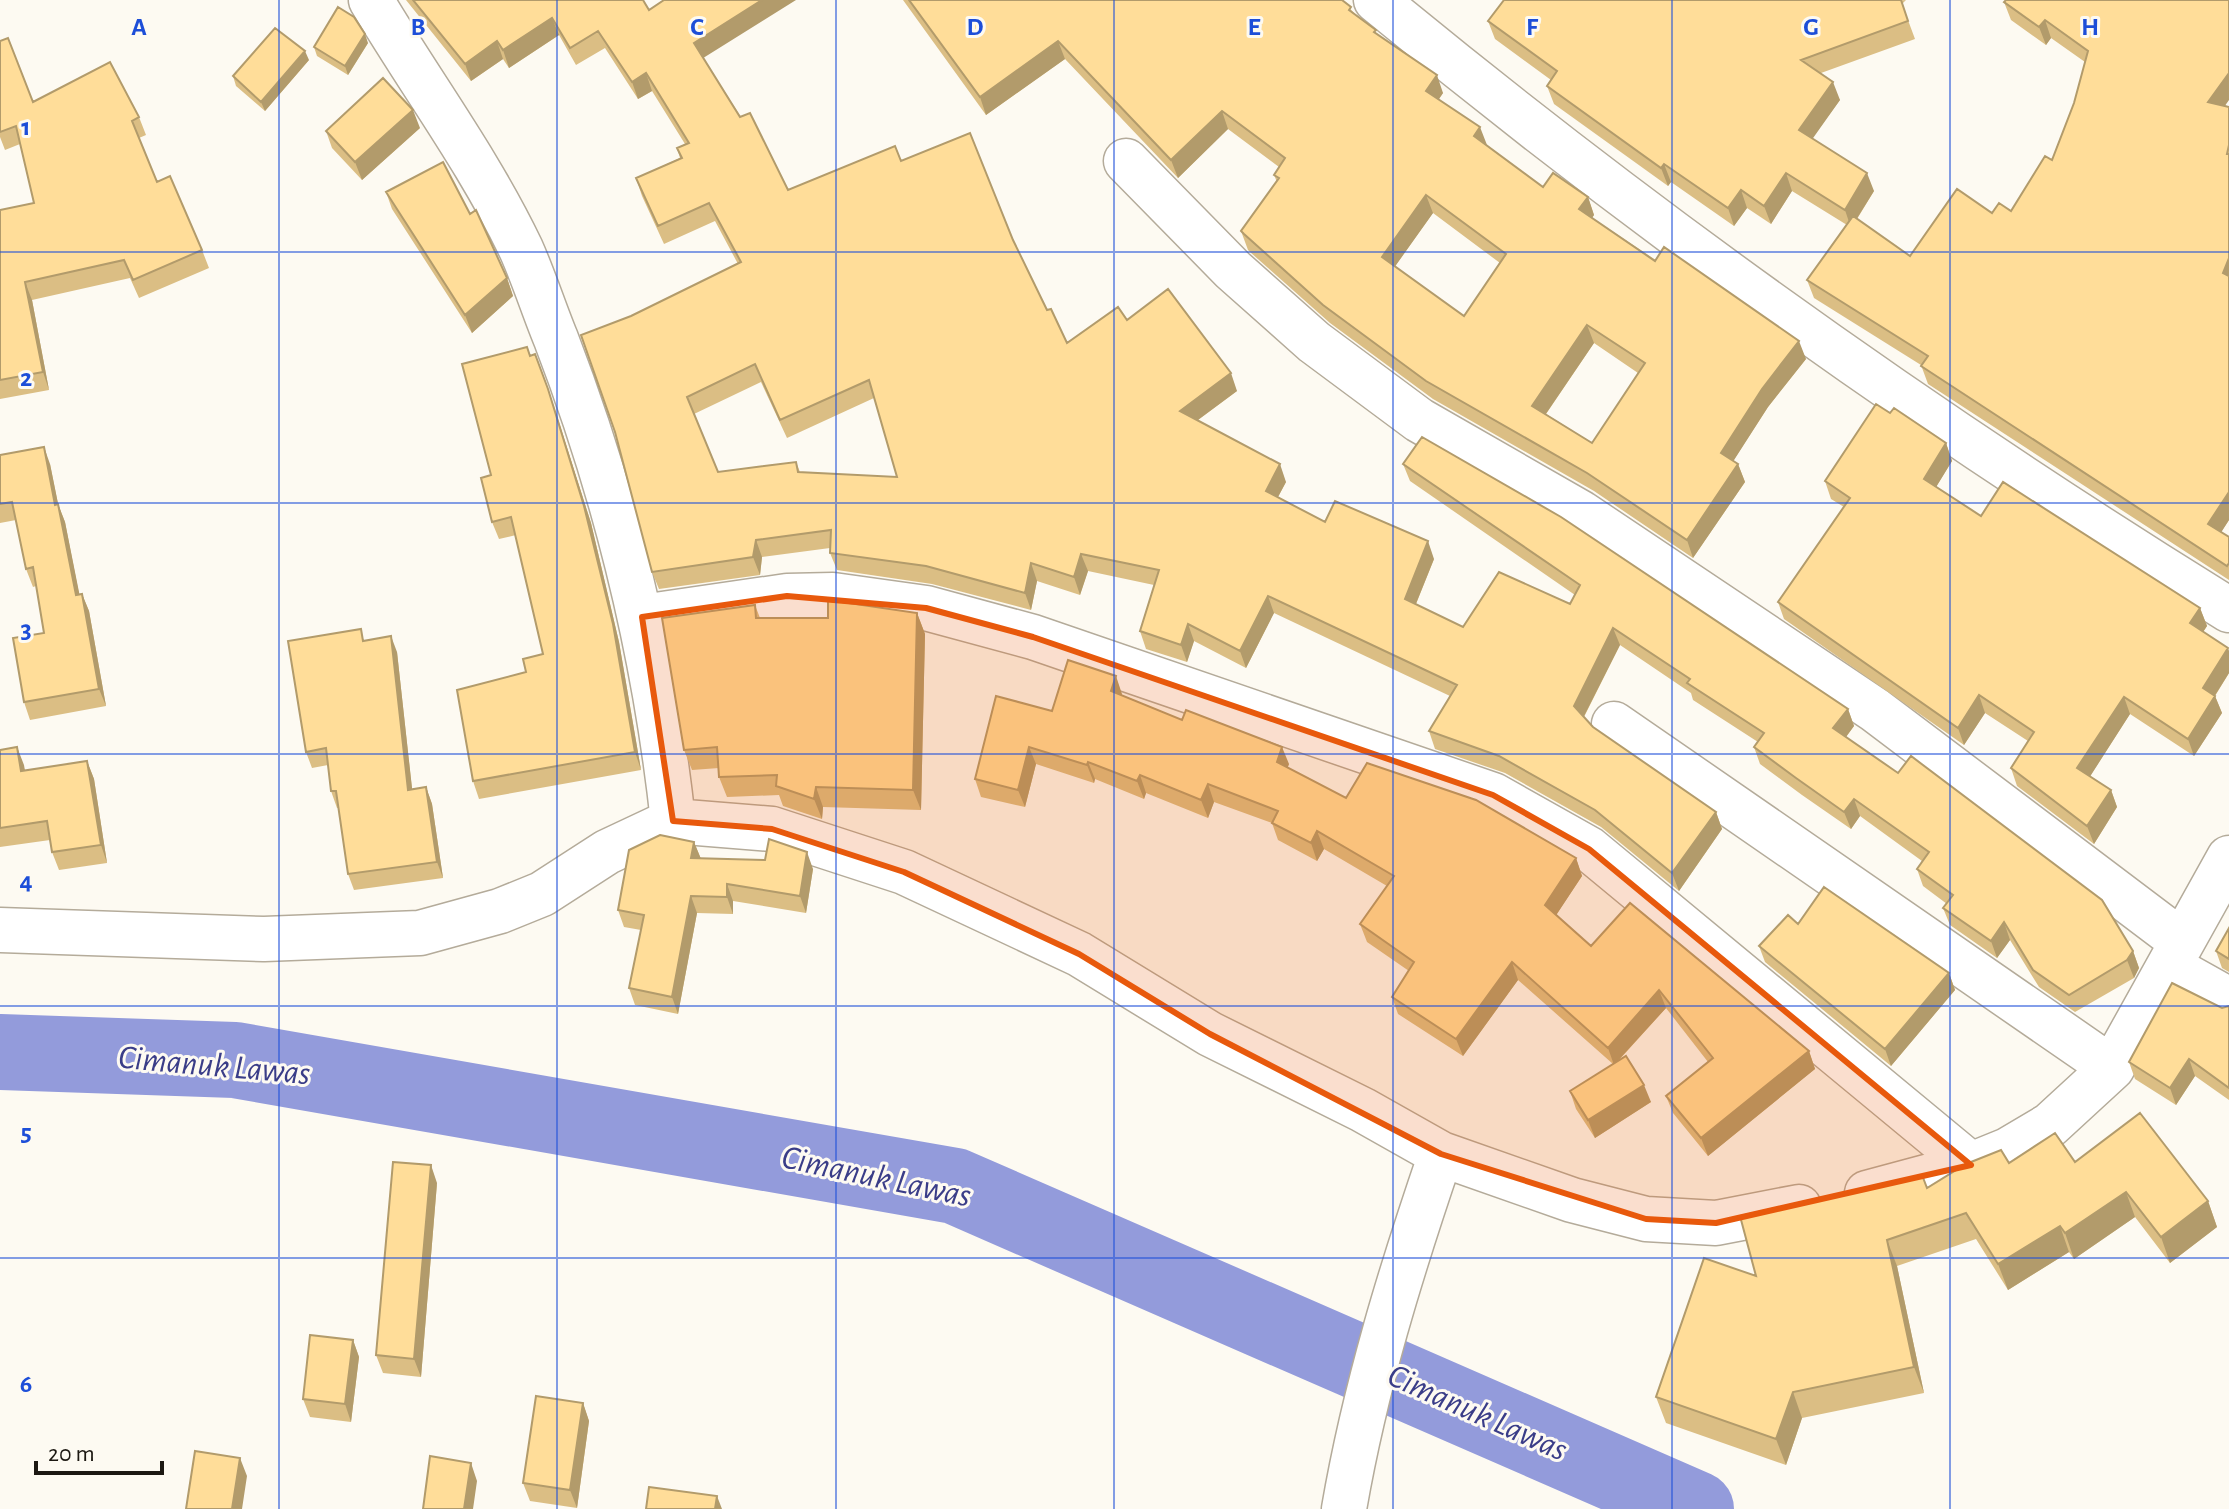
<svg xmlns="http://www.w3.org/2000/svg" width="2229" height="1509" viewBox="0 0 2229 1509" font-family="'Alegreya Sans',sans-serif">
  <rect width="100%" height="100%" fill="#fdfaf2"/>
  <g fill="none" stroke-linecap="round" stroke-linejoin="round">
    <!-- river -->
    <path stroke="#939bdb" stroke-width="76" d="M0,1052l235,8 720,126 741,323"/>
    <!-- minor casing -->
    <g stroke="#b4ab9a" stroke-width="47">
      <path id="minor" d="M371,0c50,84 108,161 150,249 13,29 23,61 35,90 60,156 99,316 117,482
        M1376,0c270,223 556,426 853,610
        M1126,161l107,109 81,72 105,78 162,93 294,197 306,231
        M642,617l145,-21 46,-1 93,13 107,29 460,158 96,54 382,316
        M1614,724l498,344
        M0,930l264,9 156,-6 80,-22 42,-17 65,-42 66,-31 99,8 132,43 175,82 131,80 153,76 78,44 131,46 74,19 70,4 83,-16
        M2170,967l59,33
        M1867,1193l104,-28 37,-15 42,-25 62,-57 117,-210
        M1344,1509c21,-122 57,-238 97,-355"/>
    </g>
    <!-- minor -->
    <use href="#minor" stroke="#fff" stroke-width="44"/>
  </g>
  <!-- wall -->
  <path fill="#dbbe84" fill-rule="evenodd" d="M406,0h237l6,10 54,48 85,132 113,-29 112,79 34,70 20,33 60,-23 110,71 -39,29 88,62 -8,15 47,25 109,37 -18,45 47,23 107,-23 5,-9 -165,-114 -7,-17 445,245 6,17 -8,11 287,214 6,17 -5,10 -59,34 -36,-25 -29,-47 -13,18 -47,-33 -7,-17 4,-4 -24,-18 -6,-17 5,-8 -62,-45 -9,13 -49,-34 -42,-31 -6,-17 4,-5 -65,-42 -2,-7 -71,-48 -36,72 9,10 123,85 6,17 -43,62 -78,-64 -96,-54 -70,-24 -6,-18 21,-35 -176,-83 -28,55 -52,-27 -7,21 -41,-13 -6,-18 14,-46 -66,-14 -8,24 -43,-14 -6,29 -99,-26 -95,-14 -7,-17v-5l-68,9 -2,18 -101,14 -7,-17 -21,-256 107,-52 -23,-43 -51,23 -22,-48 -6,-18 44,-20 -3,-10 8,-4 -33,-53 -14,8 -33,-51 -29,17 -17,-30 -50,33 -6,-9 -32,22zM761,382l26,56 87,-40 23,79 -97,-5 -4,-10 -78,10 -24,-58z
    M903,0h439l12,13 89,80 -4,6 48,47 56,41 45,10 6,18 -2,3 214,141 -38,48 -35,54 5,3 7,18 -52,76 -99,-67 -161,-92 -103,-76 -80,-71 -2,-2 -7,-19 36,-49 -3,-7 5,-8 -51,-38 -50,49 -113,-119 -79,56zM1433,213l67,50 -36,53 -69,-50zM1594,343l44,30 -46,70 -46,-29z
    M1906,0l-4,4 13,35 -94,34 19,27 -28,38 62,53 -17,28 53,37 82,-43 19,-2 41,-51 22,-57 11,-41 -34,-24 -5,7 -35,-25 -7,-18 2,-2 223,107v413l-8,12 8,5v43l-301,-196 -7,-19 -107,-67 -7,-18 40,-55 -55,-34 -21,33 -24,-16 -13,18 -63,-44 -3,4 -114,-82 -7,-18 4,-6 -56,-41 -7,-18z
    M0,41l33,61 106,15 7,18 -7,3 18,44 45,68 7,18 -70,30 -9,-20 -98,22 17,90 -49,9v-189l34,-7 -14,-59 -15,6 -5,-13z
    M368,43l-20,32 -31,-19 -3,-9z
    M309,60l-44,51 -29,-25 -3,-10z
    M420,128l-58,52 -30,-32 -6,-17z
    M386,192l84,22 37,64 6,18 -41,37 -80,-124z
    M530,355l24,51 37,117 28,119 22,128 -162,29 -6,-18 53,-109 17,-18 -27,-119 -17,4 -7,-17 -1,-47z
    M1890,413l56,30 6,18 -16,26 45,29 219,92 7,18 -4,6 26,19v22l-14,23 7,17 -28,43 -64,-42 -40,62 21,14 6,17 -23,37 -77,-58 -6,-18 17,-27 -43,-28 -21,32 -180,-126 -6,-17 66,-95 -13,-8 -6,-18z
    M0,455l50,9 8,40 7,18 14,72h3l7,17 17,95 -76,14 -6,-18 20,-69 -8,-47 -3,1 -7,-18 -10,-49 -16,3z
    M755,605l5,13h68l89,-5 8,21 -4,176 -98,-3 -1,12 -39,-13 -4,-11 -52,2 -8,-20v-9l-27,2 -8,-20z
    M365,640l32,12 15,137 14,-2 6,17 11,74 -89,12 -6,-16 -9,-66h-2l-6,-17 -3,-26 -16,3 -6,-16z
    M1122,694v1l167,69 -2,4 59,30 230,60 6,18 -26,39 35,31 218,105 6,18 -107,87 -35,-43 -7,-17 42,-34 -42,-54 -47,52 32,42 -56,36 -19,-29 -6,-18 43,-27 -95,-84 -55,76 -65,-42 -6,-17 17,-26 -42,-29 -7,-18 27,-38 -63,-37 -7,12 -39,-21 -6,-17 -58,-21 -6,16 -62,-25 -2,6 -49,-20 -1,4 -58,-19 -11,43 -44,-10 -6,-18 77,-68z
    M17,747l8,24 62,-10 7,18 13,84 -48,7 -7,-18 -2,-12 -50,7v-97z
    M694,842l7,17 112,10 -7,44 -73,-12v13l-36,-1 -19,101 -43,-9 -6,-17 12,-58 -17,-3 -6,-17z
    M1798,924l151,49 6,17 -64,76 -126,-104 -6,-16z
    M2229,928v44l-7,-4 -6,-17z
    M2229,1006v94l-34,-24 -19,29 -41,-26 -6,-17 93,-54z
    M2075,1162l133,39 9,26 -47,36 -35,-46 -61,42 -5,-7 -61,38 -32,-51 -79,27 27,127 -122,25 -16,47 -120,-42 -10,-26 100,-121 171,-88 82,-25z
    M437,1183l-16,194 -38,-4 -7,-18z
    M353,1340l6,17 -8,65 -41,-5 -7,-18z
    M583,1403l6,18 -12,87 -47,-7 -7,-18z"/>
  <!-- shaded-wall -->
  <path fill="#b29b6b" d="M762,0h34l-96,60 -6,-17z
    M552,18l7,17 -50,33 -6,-18z
    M2045,20l6,18 -5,7 -7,-18z
    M365,34l3,9 -20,32 -3,-9z
    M497,41l6,18 -32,22 -6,-17z
    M1058,41l7,18 -79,56 -6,-18z
    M305,51l4,9 -44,51 -4,-9z
    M646,73l6,18 -14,8 -6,-17z
    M2229,73v27l-14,20 -7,-18z
    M1437,75l6,18 -11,16 -6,-18z
    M1833,82l7,18 -34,48 -7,-18z
    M413,110l7,18 -58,52 -7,-18z
    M1222,111l6,18 -50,49 -7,-18z
    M1480,127l7,18 -13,-9z
    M1664,164l7,18 -3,4 -7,-18z
    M1786,173l6,18 -21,33 -7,-18z
    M1867,173l7,18 -23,37 -6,-18z
    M1741,190l6,18 -13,18 -6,-18z
    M1426,195l7,18 -44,62 -7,-18z
    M1588,197l6,18 -9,12 -6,-18z
    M2229,258v32l-6,-17z
    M507,278l6,18 -41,37 -7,-18z
    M25,282l7,18 17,90 -6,-18z
    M1587,325l7,18 -55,81 -7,-18z
    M1799,341l7,18 -38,48 -41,64 -6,-18 41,-64z
    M1231,373l6,18 -50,37 -7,-17z
    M548,389l43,134 28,119 22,128 -6,-18z
    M1946,443l6,18 -22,36 -6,-18z
    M44,447l6,17 12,59 -7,-18z
    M1280,464l6,18 -14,26 -6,-17z
    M1738,464l7,18 -52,76 -6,-18z
    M2229,492v28l-14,22 -7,-18z
    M58,504l7,18 18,90 -7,-17z
    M756,540l6,17 -2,18 -7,-18z
    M1428,541l6,18 -23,57 -6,-17z
    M1081,554l7,17 -8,24 -6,-18z
    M1031,563l6,18 -6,29 -6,-17z
    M82,594l7,17 17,95 -7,-17z
    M1268,596l6,17 -28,55 -6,-17z
    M2200,608l7,18 -10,15 -7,-18z
    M917,613l8,21 -4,176 -8,-20z
    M1188,624l6,17 -7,21 -6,-17z
    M1613,628l7,17 -40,79 -6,-18z
    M391,636l6,16 17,154 -6,-16z
    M2228,648l1,3v22l-20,32 -6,-17z
    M1116,676l6,18 -5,14 -6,-17z
    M1979,695l6,18 -21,32 -6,-17z
    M2215,696l7,17 -28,43 -6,-17z
    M2124,697l6,17 -46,72 -7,-18z
    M1848,709l6,17 -14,19 -7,-17z
    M17,747l7,18 4,24 -7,-18z
    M1029,747l7,17 -11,43 -7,-17z
    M1282,747l7,17 -6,16 -6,-18z
    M87,761l7,18 13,84 -6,-18z
    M1088,762l7,17 -1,4 -7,-18z
    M1140,775l6,18 -2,6 -7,-18z
    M1208,784l6,18 -6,16 -7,-18z
    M426,787l6,17 11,74 -6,-16z
    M816,787l7,20 -1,12 -8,-20z
    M2111,790l6,17 -23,37 -7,-18z
    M1854,799l6,17 -9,13 -7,-17z
    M1716,812l6,17 -43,62 -7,-18z
    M1317,831l7,18 -7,12 -6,-18z
    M694,842l7,17 -10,-1z
    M807,852l6,17 -7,44 -6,-17z
    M1576,858l6,18 -31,47 -6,-18z
    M727,884l6,17v13l-6,-17z
    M691,896l6,17 -19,101 -6,-17z
    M2004,922l6,18 -13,18 -6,-17z
    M2133,951l6,17 -5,10 -7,-18z
    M1512,962l6,18 -55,76 -7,-17z
    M1949,973l6,17 -64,76 -6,-17z
    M1659,990l7,18 -52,57 -6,-17z
    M1809,1051l6,18 -107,87 -7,-18z
    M2189,1059l6,17 -19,29 -6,-17z
    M1644,1085l7,17 -56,36 -7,-18z
    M431,1165l6,18 -16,194 -7,-18z
    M2126,1192l9,25 -61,42 -9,-26z
    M2208,1201l9,26 -47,36 -9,-26z
    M2060,1226l9,26 -61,38 -10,-26z
    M1887,1240l10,26 27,127 -10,-26z
    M353,1340l6,17 -8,65 -6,-18z
    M1793,1392l9,26 -16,47 -10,-26z
    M583,1403l6,18 -12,87 -7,-18z
    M240,1458l7,18 -5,33h-10z
    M471,1463l6,18 -4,28h-9z
    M717,1496l5,13h-7z"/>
  <!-- building -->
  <path fill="#fd9" stroke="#b29b6b" stroke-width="2" fill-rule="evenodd" d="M413,0h230l6,10 15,-10h98l-68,43 46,74 10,-4 38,77 107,-44 6,15 69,-28 43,107 34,70 4,-1 16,34 51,-36 9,13 41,-31 63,84 -51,38 100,53 -14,27 59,31 10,-21 93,40 -23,58 58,28 36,-55 71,32 10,-19 -177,-121 19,-27 139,80 287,192 -15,19 65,45 13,-17 191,144 31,51 -6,9 -58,35 -36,-25 -29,-48 -13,19 -48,-33 10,-13 -36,-26 12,-17 -75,-53 -10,13 -48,-34 -42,-31 10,-14 -77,-50 3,-4 -77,-51 -39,78 19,21 123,85 -44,61 -77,-63 -96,-54 -70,-25 28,-46 -189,-89 -28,55 -52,-27 -7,21 -41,-14 19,-61 -78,-16 -7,23 -43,-14 -6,30 -99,-27 -96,-13 1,-23 -75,10 -3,17 -101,15 -37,-140 -34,-97 50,-19 110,-54 -32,-59 -51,23 -22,-48 46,-20 -5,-10 12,-5 -43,-70 -14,9 -34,-51 -28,17 -18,-30 -49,32 -6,-9 -32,23zM755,364l25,56 89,-40 28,97 -99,-5 -2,-10 -78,10 -31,-75z
    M909,0h433l9,7 -2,3 27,20 -2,2 63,43 -11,16 54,36 -6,9 69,51 10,-14 35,24 -9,12 76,52 9,-14 135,94 -37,48 -41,64 17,11 -51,76 -100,-67 -161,-92 -103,-76 -79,-71 -3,-3 38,-53 -5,-3 11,-17 -63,-47 -51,49 -113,-119 -78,56zM1426,195l80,59 -42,62 -82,-59zM1587,325l58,38 -53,80 -60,-37z
    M1504,0h397l7,21 -107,39 32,22 -34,48 68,43 -22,37 -59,-37 -22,33 -23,-16 -13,18 -64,-44 -3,4 -114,-82 10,-15 -69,-50z
    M2006,0h223v73l-21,29 21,5v38l-2,9h2v104l-6,15 6,3v216l-21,32 21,13v26l-2,3 -306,-200 7,-10 -121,-76 46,-64 57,40 47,-67 35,24 7,-10 12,8 34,-55 7,4 22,-57 14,-52 -43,-31 -6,7 -35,-25z
    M338,7l16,10 11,17 -20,32 -31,-19z
    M275,28l30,23 -44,51 -28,-26z
    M8,38l25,64 77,-40 29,55 -7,4 25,61 13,-6 32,74 -69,30 -9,-20 -99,22 18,90 -43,8v-170l34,-7 -18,-77 -16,6v-91z
    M383,78l30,32 -58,52 -29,-31z
    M443,162l27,52 6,-4 31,68 -42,37 -79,-123z
    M527,347l3,9 5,-2 13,35 36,117 29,118 22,128 -162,29 -16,-91 69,-18 -3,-13 20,-5 -32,-137 -19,5 -11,-44 10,-3 -29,-111z
    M1876,404l14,9 4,-5 52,35 -22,36 57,37 22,-34 197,126 -10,15 38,25 -25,40 12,8 -27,43 -64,-42 -47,71 34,22 -24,36 -76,-58 23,-36 -55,-37 -21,33 -180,-126 72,-104 -25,-17z
    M44,447l11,58 3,-1 18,91 6,-1 17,95 -75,13 -11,-64 31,-5 -11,-66 -7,2 -14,-67 -12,2v-49z
    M828,600l89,13 -4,177 -97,-3 -2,12 -38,-13 1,-11 -58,2 -2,-30 -33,3 -22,-132 93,-13 1,13h72z
    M361,629l2,12 28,-5 17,154 18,-3 11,75 -89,12 -12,-83h-5l-5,-43 -20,4 -18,-111z
    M1068,660l48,16 -5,15 71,29 4,-10 96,37 -5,15 69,36 21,-35 109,37 100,58 -31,47 46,41 39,-43 179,148 -108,87 -35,-42 47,-38 -54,-68 -51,58 -96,-86 -56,77 -64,-42 22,-35 -54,-38 34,-48 -77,-45 -6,12 -39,-20 6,-12 -70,-27 -7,16 -61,-25 -3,6 -49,-19 -1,3 -58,-18 -11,43 -43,-11 21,-83 56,15z
    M17,747l4,24 66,-10 14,84 -49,7 -5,-31 -47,7v-78z
    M660,835l34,7 -3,16 74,2 4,-21 38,13 -7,44 -73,-12v13l-36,-1 -19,101 -43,-9 15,-73 -26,-5 11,-60z
    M1824,887l125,86 -64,76 -126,-103 29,-31 10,9z
    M2229,928v31l-13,-8z
    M2172,983l50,25 7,-2v82l-40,-29 -19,29 -41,-26z
    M1626,1056l18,29 -56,35 -18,-29z
    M2140,1113l68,88 -47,36 -35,-45 -61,41 -5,-7 -62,38 -32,-51 -79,27 27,127 -121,25 -17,47 -120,-42 48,-139 52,18 -16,-60 182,-41 5,13 39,-24 35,-14 8,13 46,-30 20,29z
    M393,1162l38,3 -17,194 -38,-4z
    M310,1335l43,5 -8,64 -42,-5z
    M536,1396l47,7 -13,87 -47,-7z
    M195,1451l45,7 -8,51h-46z
    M430,1456l41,7 -7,46h-41z
    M649,1487l68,9 -2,13h-69z"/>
  <!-- marked area -->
  <path fill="#e8590c" fill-opacity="0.2" stroke="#e8590c" stroke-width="6" stroke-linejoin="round" d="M787,596l139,12 107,29 460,158 96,54 382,316 -255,58 -70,-4 -205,-65 -231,-120 -131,-80 -175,-82 -132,-43 -99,-8 -31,-204z"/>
  <!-- grid -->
  <path fill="none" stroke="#1d4ed8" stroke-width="2" stroke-opacity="0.55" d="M279,0v1509M557,0v1509M836,0v1509M1114,0v1509M1393,0v1509M1672,0v1509M1950,0v1509M0,252h2229M0,503h2229M0,754h2229M0,1006h2229M0,1258h2229"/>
  <g text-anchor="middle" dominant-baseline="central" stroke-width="6" stroke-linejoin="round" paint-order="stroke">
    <!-- water labels -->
    <g font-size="34" font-style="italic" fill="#3a3d88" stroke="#fdfaf2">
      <text transform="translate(214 1066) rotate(5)">Cimanuk Lawas</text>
      <text transform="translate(876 1177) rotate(12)">Cimanuk Lawas</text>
      <text transform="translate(1477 1413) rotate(24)">Cimanuk Lawas</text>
    </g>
  </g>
  <g font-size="26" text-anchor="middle" font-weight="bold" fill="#1d4ed8" stroke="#fdfaf2" stroke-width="6" stroke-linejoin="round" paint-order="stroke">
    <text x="139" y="35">A</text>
    <text x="418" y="35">B</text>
    <text x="697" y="35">C</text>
    <text x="975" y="35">D</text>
    <text x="1254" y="35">E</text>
    <text x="1532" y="35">F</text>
    <text x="1811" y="35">G</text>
    <text x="2090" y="35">H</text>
    <text x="26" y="135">1</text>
    <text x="26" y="386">2</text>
    <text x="26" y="638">3</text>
    <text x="26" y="889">4</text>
    <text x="26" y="1141">5</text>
    <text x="26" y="1392">6</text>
  </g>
  <!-- scale -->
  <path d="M36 1461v12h126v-12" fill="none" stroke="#1c1812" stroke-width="4"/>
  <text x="48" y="1461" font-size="24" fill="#1c1812" stroke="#fdfaf2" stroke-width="6" paint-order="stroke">20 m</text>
</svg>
